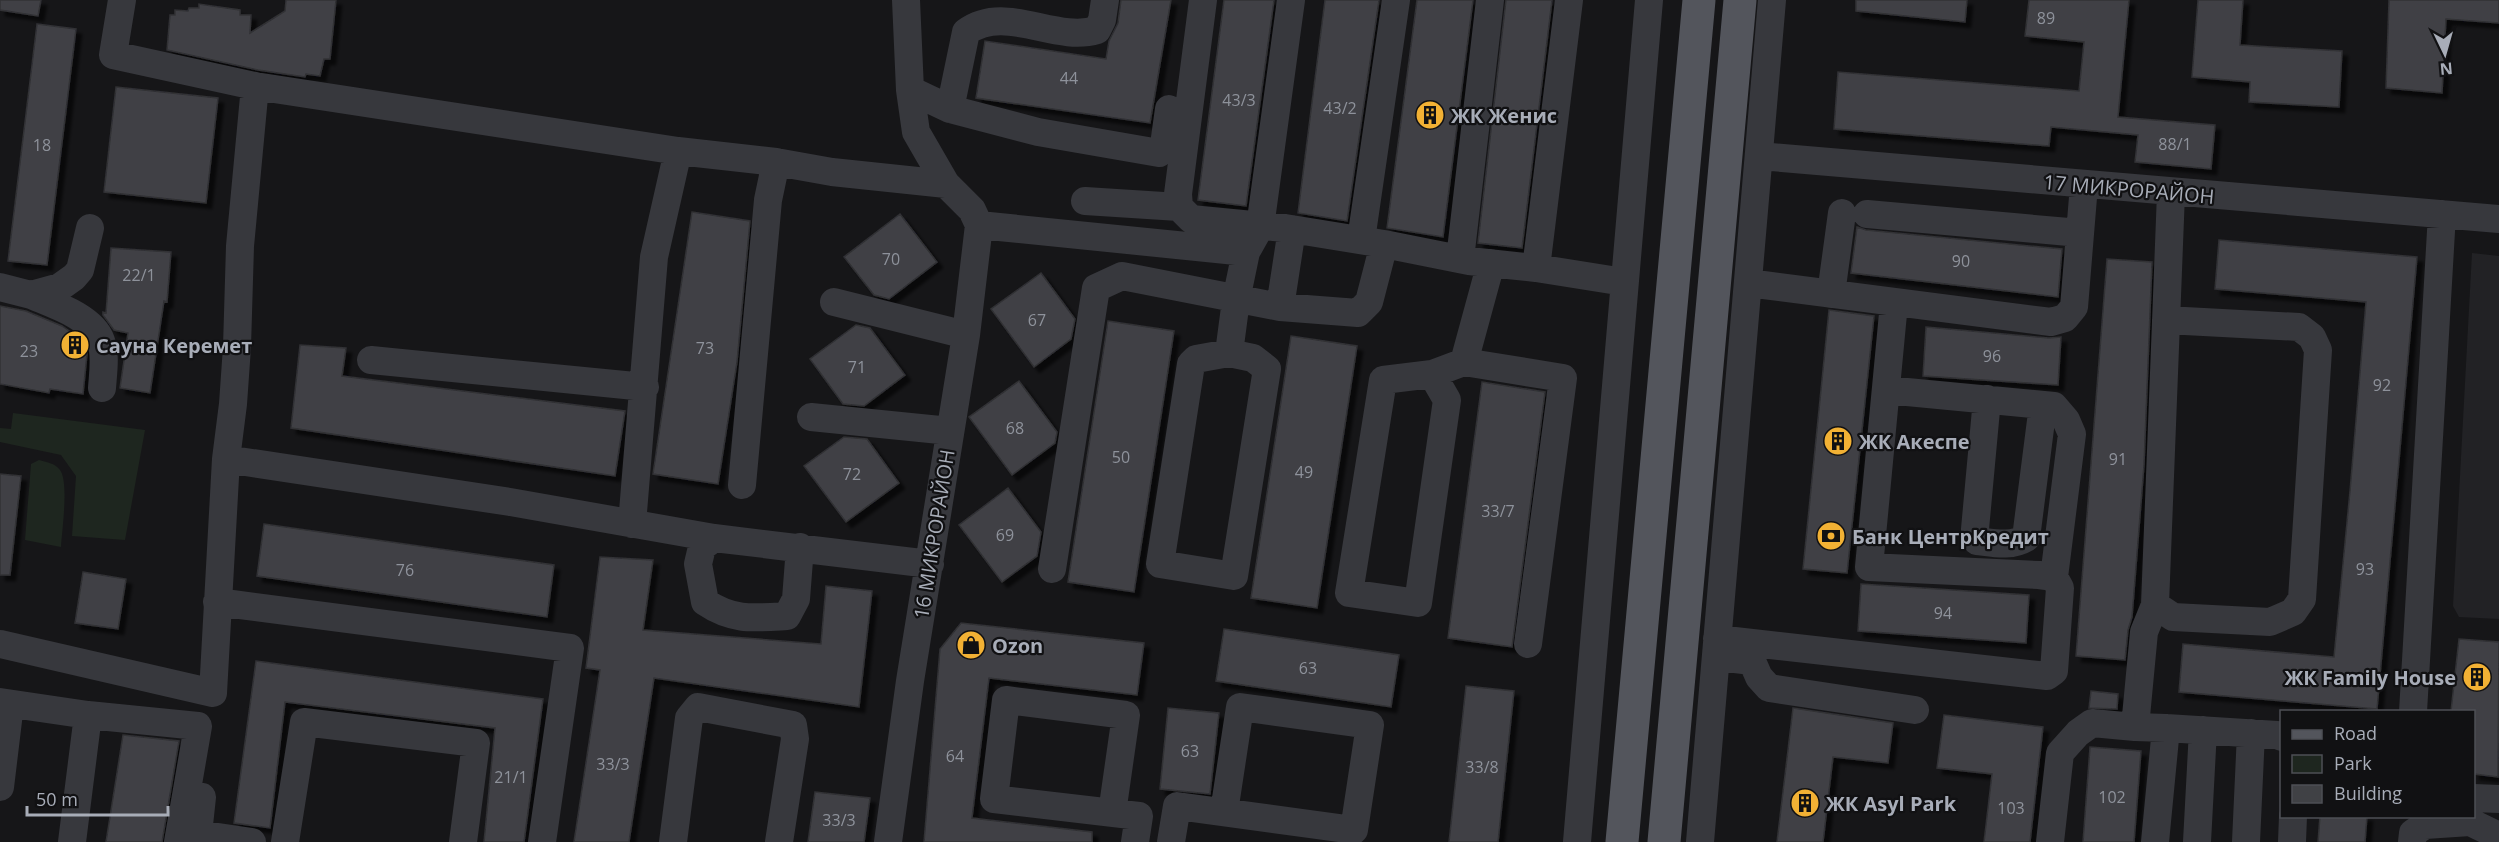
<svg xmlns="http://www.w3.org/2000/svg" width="2499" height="842" viewBox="0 0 2499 842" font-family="'Open Sans',sans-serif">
  <defs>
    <filter id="shadow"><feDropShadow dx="5.5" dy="5.5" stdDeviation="1.5" flood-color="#0009"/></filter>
  </defs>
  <rect width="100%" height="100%" fill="#161618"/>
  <!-- built -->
  <path fill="#222225" d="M2472,253l27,3v363l-40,-2 -6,-11z"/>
  <!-- green -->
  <path fill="#1e261f" d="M13,413l132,17 -20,110 -53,-4 4,-60 -15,-21 -61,-13v-14l11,1z
    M39,460c7,2 16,3 21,10 9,12 2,60 1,77l-36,-7 6,-76z"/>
  <!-- building -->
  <path fill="#404145" stroke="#303034" stroke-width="1.5" filter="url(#shadow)" d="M0,0h41l-3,16 -38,-6z
    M286,0h50l-6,59h-6l-4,17 -14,-2 -1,3 -47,-7 -91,-20 3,-35h5v-5l13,1 1,-3h10v-4l41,6v5h11l-1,18 35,-22z
    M1121,0h50l-21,123 -174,-25 9,-57 121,18 3,-18 9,-18z
    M1224,0h50l-28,206 -48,-6z
    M1325,0h54l-32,221 -49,-8z
    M1417,0h56l-30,237 -56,-9z
    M1506,0h46l-30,248 -44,-5z
    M1856,0h111l-2,22 -109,-11z
    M2029,0h100l-11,117 97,8 -4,44 -76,-7 3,-27 -87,-8 -2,19 -215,-17 4,-57 241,19 5,-49 -59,-6z
    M2198,0h45l-3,45 102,6 -3,56 -90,-5 1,-20 -58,-5z
    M2389,0h110v23l-53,-4 -4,74 -56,-5z
    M37,24l39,5 -29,236 -39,-4z
    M116,87l102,11 -12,105 -102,-11z
    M692,212l58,9 -13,141 -19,122 -65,-10z
    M900,214l37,48 -48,37 -15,-4 -30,-38z
    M1857,227l9,3 196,19 -4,48 -207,-24z
    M2219,240l198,17 -40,452 -198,-17 4,-48 151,13 16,-166 16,-189 -151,-13z
    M111,248l60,4 -4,50 -3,-1 -14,92 -30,-5 8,-55 -14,-3 -11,-15v-3l3,1z
    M2107,259l45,3 -8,203 -12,152 -4,13 -3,30 -49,-4z
    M1041,273l34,46 -4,20 -37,28 -43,-58z
    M0,306l26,5 36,15 16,11 8,10 1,7 -4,40 -33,-5 -1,4 -49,-9z
    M1829,310l45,6 -27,257 -44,-4z
    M1108,321l66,10 -40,261 -66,-10z
    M856,325l14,3 35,47 -41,31 -21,-2 -33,-45z
    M1926,327l123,11 12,-1 -3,48 -135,-9z
    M1291,336l66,10 -40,262 -66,-10z
    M300,345l46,3 -4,28 283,35 -10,65 -324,-48z
    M1019,381l38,51 -2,11 -43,32 -43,-58z
    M1482,382l63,10 -33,255 -64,-9z
    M844,437l23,2 32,44 -53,39 -42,-56z
    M0,474l21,2 -11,99h-10z
    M1008,488l33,44 -4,24 -35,26 -43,-57z
    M264,524l290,41 -7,52 -290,-41z
    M600,557l53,3 -10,70 178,14 5,-58 46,5 -13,116 -205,-29 -25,164h-55l26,-172 -14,-2z
    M83,572l43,7 -8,50 -43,-6z
    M1861,584l168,11 -3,48 -168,-12z
    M961,623l183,20 -7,52 -148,-17 -17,140 120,14v10h-168l16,-193z
    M1224,629l175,26 -8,52 -175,-26z
    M2459,639l40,3 -1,135 -24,-3v-63h-23z
    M256,661l287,38 -19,143h-40l11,-114 -210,-26 -15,126 -36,-5z
    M1466,686l48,5 -16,151h-49z
    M2091,691l27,3 -1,15 -28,-1z
    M1168,708l51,5 -9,81 -50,-5z
    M1793,708l100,15 -5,40 -55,-6 -10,85h-46z
    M1944,715l99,12 -13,115h-46l8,-68 -55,-6z
    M123,735l56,6 -17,101h-56z
    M2090,747l51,4 -7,91h-51z
    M815,792l55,6 -6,44h-56z
    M2320,816h47l-2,26h-47z"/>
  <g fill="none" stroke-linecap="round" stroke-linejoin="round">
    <!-- minor -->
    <path stroke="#37383d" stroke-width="28" d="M906,0l4,90 6,42 30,52 26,26 7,15
      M1203,0l-25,194 1,13 12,12 94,9 99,16 85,17 67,7 88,14
      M255,86l423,65 -24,106 -22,267
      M910,90l40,19 16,-77c39,-29 88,11 131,-2l5,-10 3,-20
      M950,109l88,23 121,21 5,-8 5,-36
      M678,151l98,11
      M1759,156l740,63
      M1085,201l94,6
      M1867,214l213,19
      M979,225l267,27
      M1292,229l-12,78 78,6 11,-11 15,-58
      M1361,240l35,-240
      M1460,259l30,-259
      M1536,268l33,-268
      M1748,283l303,39 14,-4 9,-11 10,-122
      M0,287l31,8 29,-8 14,-10 6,-7 10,-42
      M1831,294l11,-81
      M31,295c21,9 62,22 70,46 5,14 2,32 1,47
      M834,302l132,33
      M1229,353l24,5 14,11 -33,207 -74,-12 31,-200 5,-5z
      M1229,353l7,-53 10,-48 14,-25 31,-227
      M371,360l274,27
      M1464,362l99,16 -35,266
      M1432,374l-49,6 -34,213 69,10 29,-203 -15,-26 32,-12 27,-99
      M1886,390l168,16 12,14 6,14 -18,143
      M1987,399l-12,130 2,12c17,2 34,6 49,-3l17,-133
      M811,417l139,14
      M226,459l284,43 204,36 216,26
      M742,485l26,-285 8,-38 56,10 114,12
      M714,538l-12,9 -4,17 7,38c28,19 49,16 82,14l9,-17 4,-52
      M1052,569l44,-281 26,-12 158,31
      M217,602l353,46 -28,194
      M2155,605l18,12 97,5 23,-10 9,-13 16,-249 -6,-13 -13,-10 -133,-7
      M1717,639l330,37 7,-5 6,-83 -6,-11 -15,-2 -170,-8 25,-264
      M0,644l213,49 13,-234 7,-55 4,-57 3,-101 15,-160 -142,-31 9,-55
      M1718,657l34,4 7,16 10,11 146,22
      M0,702l88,13 110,11 -20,116
      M2413,712l29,-498
      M2166,728l111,7 5,2
      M0,787l10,-83
      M202,797l-4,37 54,8
      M2474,798l25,1
      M1112,813l14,-98 -120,-15 -12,99 145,17 -4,26
      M72,842l16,-127
      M285,842l19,-120 172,21 -13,99
      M673,842l16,-124 9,-11 95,18 2,14 -16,103
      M888,842l22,-161 56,-346 13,-110
      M1171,842l6,-36 177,24 16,-105 -130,-18 -16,105
      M1577,842l72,-842
      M1700,842l72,-842
      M2050,842l10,-89 18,-20 14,-10 43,4
      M2155,842l11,-114 -31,-1 9,-95 11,-27 16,-412
      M2197,842l6,-112
      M2246,842l5,-109
      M2292,842l1,-26
      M2412,842l1,-9 12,-8 45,-3 29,14"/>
    <!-- major -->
    <path stroke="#53555c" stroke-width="33" d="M1622,842l77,-842
      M1664,842l76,-842"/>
  </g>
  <!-- icons -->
  <defs>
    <g id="building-disc" transform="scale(1.5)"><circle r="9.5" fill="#f2b134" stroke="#111113"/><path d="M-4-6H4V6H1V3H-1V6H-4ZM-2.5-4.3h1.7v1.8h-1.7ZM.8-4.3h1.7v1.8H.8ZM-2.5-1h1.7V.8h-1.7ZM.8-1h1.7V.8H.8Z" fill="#111"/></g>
    <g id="bank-disc" transform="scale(1.5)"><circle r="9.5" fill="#f2b134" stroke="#111113"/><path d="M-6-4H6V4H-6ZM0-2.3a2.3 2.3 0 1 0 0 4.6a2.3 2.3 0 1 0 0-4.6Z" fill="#111"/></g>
    <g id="shop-disc" transform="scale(1.5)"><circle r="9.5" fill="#f2b134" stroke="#111113"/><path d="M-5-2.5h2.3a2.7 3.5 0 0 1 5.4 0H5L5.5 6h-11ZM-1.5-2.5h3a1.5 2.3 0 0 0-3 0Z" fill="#111"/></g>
  </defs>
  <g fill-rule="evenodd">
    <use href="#building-disc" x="1430" y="115"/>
    <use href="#building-disc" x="75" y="345"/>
    <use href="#building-disc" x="1838" y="441"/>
    <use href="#bank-disc" x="1831" y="536"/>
    <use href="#shop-disc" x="971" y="645"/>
    <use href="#building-disc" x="2477" y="677"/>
    <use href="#building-disc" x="1805" y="803"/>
  </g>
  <g text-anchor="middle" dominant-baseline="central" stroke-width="4.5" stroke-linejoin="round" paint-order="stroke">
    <!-- number labels -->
    <g font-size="16" fill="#8e929b">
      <text x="2046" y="18">89</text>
      <text x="1069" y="78">44</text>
      <text x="1239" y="100">43/3</text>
      <text x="1340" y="108">43/2</text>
      <text x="2175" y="144">88/1</text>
      <text x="42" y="145">18</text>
      <text x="891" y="259">70</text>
      <text x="1961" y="261">90</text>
      <text x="139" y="275">22/1</text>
      <text x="1037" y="320">67</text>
      <text x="705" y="348">73</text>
      <text x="29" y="351">23</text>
      <text x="1992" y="356">96</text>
      <text x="857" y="367">71</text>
      <text x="2382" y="385">92</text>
      <text x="1015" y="428">68</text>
      <text x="1121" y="457">50</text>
      <text x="2118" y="459">91</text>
      <text x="1304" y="472">49</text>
      <text x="852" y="474">72</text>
      <text x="1498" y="511">33/7</text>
      <text x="1005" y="535">69</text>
      <text x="2365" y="569">93</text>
      <text x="405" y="570">76</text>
      <text x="1943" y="613">94</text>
      <text x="1308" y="668">63</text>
      <text x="1190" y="751">63</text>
      <text x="955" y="756">64</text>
      <text x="613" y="764">33/3</text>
      <text x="1482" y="767">33/8</text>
      <text x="511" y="777">21/1</text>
      <text x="2112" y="797">102</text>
      <text x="2011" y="808">103</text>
      <text x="839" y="820">33/3</text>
    </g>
    <!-- poi labels -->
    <g font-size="20" font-weight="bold" fill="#a8adb8" stroke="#111113" text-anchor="start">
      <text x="1451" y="115">ЖК Женис</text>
      <text x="96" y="345">Сауна Керемет</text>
      <text x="1859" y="441">ЖК Акеспе</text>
      <text x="1852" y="536">Банк ЦентрКредит</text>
      <text x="992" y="645">Ozon</text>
      <text x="2456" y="677" text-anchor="end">ЖК Family House</text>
      <text x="1826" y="803">ЖК Asyl Park</text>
    </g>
    <!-- street labels -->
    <g font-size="20" fill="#a8adb8" stroke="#111113">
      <text transform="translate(2129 189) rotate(5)">17 МИКРОРАЙОН</text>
      <text transform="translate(934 534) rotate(-81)">16 МИКРОРАЙОН</text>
    </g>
  </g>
  <!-- legend -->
  <rect x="2280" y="710" width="195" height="108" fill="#111113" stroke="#4d4f55" stroke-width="1.5"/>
  <rect x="2292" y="730" width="30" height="9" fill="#53555c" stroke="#4d4f55" stroke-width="1.5"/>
  <text x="2334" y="740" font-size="18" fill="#a8adb8">Road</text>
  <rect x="2292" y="755" width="30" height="18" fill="#1e261f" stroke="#4d4f55" stroke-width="1.5"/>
  <text x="2334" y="770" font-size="18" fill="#a8adb8">Park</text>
  <rect x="2292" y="785" width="30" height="18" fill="#404145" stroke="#4d4f55" stroke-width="1.5"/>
  <text x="2334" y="800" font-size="18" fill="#a8adb8">Building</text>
  <!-- north arrow -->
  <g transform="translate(2445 54) rotate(175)" stroke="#111113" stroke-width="4.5" paint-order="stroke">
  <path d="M0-4.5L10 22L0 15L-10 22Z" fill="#a8adb8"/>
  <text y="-9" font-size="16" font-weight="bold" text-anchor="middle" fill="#a8adb8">N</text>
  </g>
  <!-- scale -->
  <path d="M27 806v9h141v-9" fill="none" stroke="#a8adb8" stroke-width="3"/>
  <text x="36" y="806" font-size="18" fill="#a8adb8" stroke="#111113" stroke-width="4.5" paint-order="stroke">50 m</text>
</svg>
